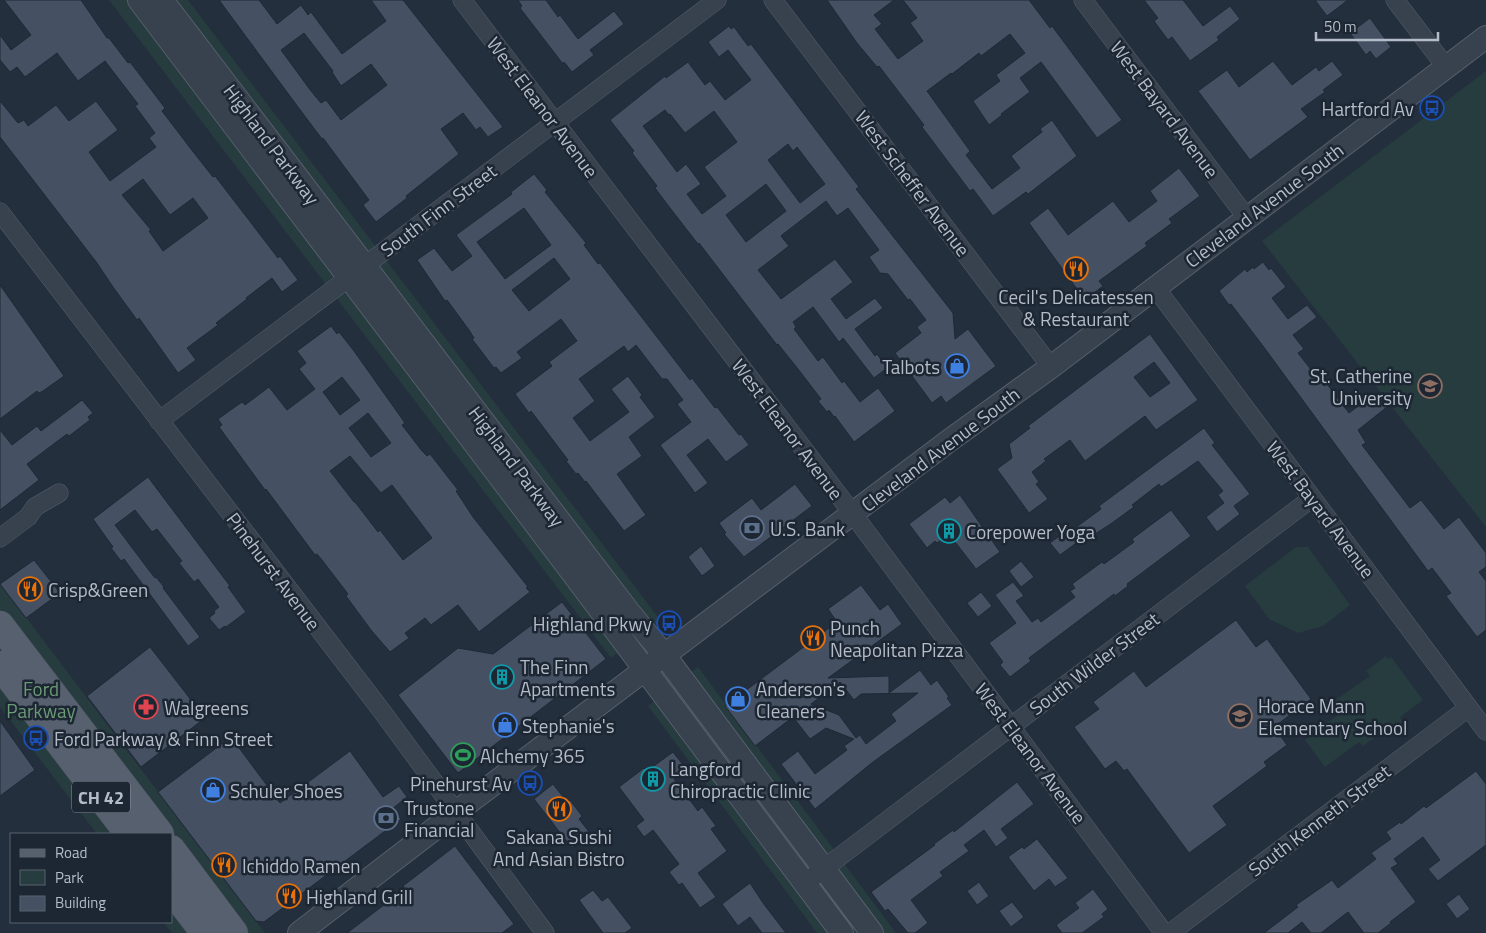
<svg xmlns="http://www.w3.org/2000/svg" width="1486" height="933" viewBox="0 0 1486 933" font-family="'Titillium Web',sans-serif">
  <rect width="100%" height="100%" fill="#242f3e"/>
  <!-- green -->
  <path fill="#263c3f" d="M109,0h79l473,621 -50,37z
    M1486,71v456l-224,-286z
    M1296,547h12l42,58 -27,21 -25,7 -29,-14 -24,-33z
    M0,583l265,350h-93l-9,-11h8v-88h-74l-97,-127z
    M1386,656l2,3 3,-2 32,43 -23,17 3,5 -17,12 -2,-3 -21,15 -4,-4 -34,25 -20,-27 34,-26 -8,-11 39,-27 -4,-5z
    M698,667l198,266h-79l-169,-227z"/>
  <!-- building -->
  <path fill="#455162" stroke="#1f2835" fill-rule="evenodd" d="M4,0h77l26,38h2l19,25 2,-1 35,46 -3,3 29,38 22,28 2,-1 40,52 23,30 2,-2 18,24 -16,12 -10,-14 -26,20 1,1 -31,24 2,2 -31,23 9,12 -18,13 -39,-55 -2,2 -24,-33 -16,-24 -97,-126v-36l18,22 6,-3 4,6 28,-21 13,16 27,-20 22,29 -29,22 21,29 46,-34 -7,-9 6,-5 -20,-27 3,-2 -33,-43 -27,20 -21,-28 -32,24 -8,-10 -7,5 -10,-12v-25l11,15 20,-15zM143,179l27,36 23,-17 15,20 -45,33 -14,-20 2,-1 -29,-35z
    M219,0h40l18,24 24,-19 7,10 3,-3 31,42 44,-33 -15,-21h32l100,127 -15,10 -8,-10 -4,3 -13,-17 -22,16 18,25 -53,42 1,2 -31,24 -13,-17 6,-5 -46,-62 -1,1 -27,-36zM304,33l29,38 -1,1 9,14 30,-22 16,21 -46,35 -15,-20 -5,3 -10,-12 -30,-41z
    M518,0h28l12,17 2,-2 18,24 36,-28 10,13 -34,26 4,5 -22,17 -8,-10 -1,2 -43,-56 2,-2z
    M827,0h67l-20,15 8,9 -7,5 23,30 25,-18 -13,-18 7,-5 -14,-18h126l21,28 2,-2 70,94 -25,18 -56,-76 -21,16 10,14 -29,22 1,1 -13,10 -16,-24 27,-20 -4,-6 29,-22 -15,-19 -29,22 -2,-3 -27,21 -1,-1 -24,18 43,60 -4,4 26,34 28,-21 -9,-12 31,-24 -2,-3 12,-9 25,36 -49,38 -2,-2 -33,24 -20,-27 -3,2 -48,-64 2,-2 -45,-59 -2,1 -20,-24z
    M1144,0h39l20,26 27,-20 10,13 -23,18 2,3 -29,21 -18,-24 -4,3 -14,-19 4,-3z
    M1315,0h33l-21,16z
    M1370,18l21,29 -15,12 -6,-8 -4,4 -16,-22z
    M729,26l2,3 3,-2 14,19 3,-2 108,143 -3,2 97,124 2,26 13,-10 28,37 -50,37 -5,-7 -9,7 -37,-50 26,-20 -4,-6 9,-7 -16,-21 -2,1 -20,-26 -8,-1 -11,-16 10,-7 -31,-42 -11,8 -11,-15 -44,34 -1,1 8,10 -31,24 23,29 54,-40 18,23 -22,17 15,20 29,-21 8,10 -28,21 20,27 2,-2 10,14 -13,10 -31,-40 -4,4 -26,-35 -20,15 3,5 -2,2 24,32 5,-4 19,26 2,-2 16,21 18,-14 17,23 -41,31 -19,-26 -1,1 -5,-7 -2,2 -9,-11 3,-2 -23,-30 -20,-25 -1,1 -78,-102 -1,1 -28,-36 -15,-20 2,-2 -25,-33 2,-2 -24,-31 55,-44 1,2 22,-16 17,23 5,-4 15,19 26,-20 -23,-30 -9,7 -11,-15zM665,110l4,5 1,-1 15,19 29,-22 23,31 -33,25 22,29 -24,18 -15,-20 14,-10 -15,-20 -9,8 -34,-46zM788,144l5,7 4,-4 28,37 -25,19 -32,-43zM766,184l20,27 -40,31 -20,-27z
    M1273,61l19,24 24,-18 3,4 13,-10 11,14 -20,15 2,2 -24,17 7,8 -58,43 -52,-69 29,-21 12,17z
    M1179,168l21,28 -31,23 3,4 -27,20 2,3 -48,35 4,5 -18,14 -56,-77 19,-15 20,27 45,-34 16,21 28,-21 -7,-10z
    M534,174l13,16 -2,2 41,51 -2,2 14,19 2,-1 90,117 2,-2 23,30 2,-1 22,28 2,-1 8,11 -23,17 -18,-23 -21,16 21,28 -13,10 -35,-48 31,-23 -14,-18 6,-4 -16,-21h-5l-26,-34 -8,7 -4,-6 -45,33 16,22 -22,17 17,23 39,-29 -18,-23 17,-13 14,19 -2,2 15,20 -26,20 13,19 -25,18 29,41 -22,16 -38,-50 -1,1 -7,-9 -2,1 -10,-13 2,-1 -37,-49 -2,2 -14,-19 37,-28 -3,-4 28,-21 -16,-22 -44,33 5,6 -21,15 -5,-6 -2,1 -22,-29 2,-1 -5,-8 -22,-30 -2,1 -28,-41 17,-12 18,23 20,-15 -16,-21 56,-41 -1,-2zM524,208l27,37 -46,34 -28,-37zM554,258l16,21 -41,32 -17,-21z
    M1263,262l6,8 2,-2 15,19 -14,11 16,21 19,-14 10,12 -24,18 11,14 -6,4 26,33 3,-2 22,29 27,-20 11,14 -29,23 8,13 -4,2 48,63 11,-8 23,29 15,-12 27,36v14l-7,5 7,9v49l-9,7 -31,-41 5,-3 -19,-25 -4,3 -165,-225 -32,-42 -2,1 -10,-14 26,-22 2,3 6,-5 1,2z
    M0,285l64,91 -21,15 -4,2 -2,-2 -37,28z
    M331,326l6,8 2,-2 15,19 51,72 -3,2 20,26 5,5 3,-2 28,36 -2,1 17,26 55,70 -2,1 4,4 -51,40 -21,-27 -27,20 -6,-7 -20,15 4,5 -19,14 -19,-22 -25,-34 2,-2 -26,-34 -5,-6 -2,1 -49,-66 -1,1 -46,-63 3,-2 -4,-6 24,-17 3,3 24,-18 18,23 28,-21 -16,-20 7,-6 -9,-12zM342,377l18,23 -20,15 -17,-23zM368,413l23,30 -20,14 -22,-29zM350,456l31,37 11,-8 40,53 -29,22 -23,-30 -2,2 -23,-30h-1l-24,-31z
    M1150,334l48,66 -42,30 -11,-14 -60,45 -15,-21 -26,19 2,2 -14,11 7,10 -3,2 12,15 -19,14 -32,-44 15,-11 -3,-14 21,-16 -2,-2zM1154,362l16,21 -20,14 -16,-20z
    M82,400l11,13 -5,4 2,3 -21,16 -2,-2 -40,30 12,16 -39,30v-80l12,15 25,-19 4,5z
    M1204,428l11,15 -3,2 38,49 -16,12 6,8 -23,18 -11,-15 18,-14 -6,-8 5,-4 -25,-30 -37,26 -2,-3 -27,21 2,2 -22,16 -20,13 -2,-3 -30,22 -10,-12 12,-9 2,2 37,-27 -2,-3z
    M148,477l82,109 -2,1 18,25 -20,15 -1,-1 -6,4 -10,-12 6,-5 -1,-2 5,-4 -21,-28 -4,3 -15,-19 3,-2 -25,-32 -5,3 -17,-22 -20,15 33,44 7,9 1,-1 8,10 -1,1 37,49 -12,9 -64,-87 -3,2 -10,-13 2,-1 -20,-28z
    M795,484l17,22 -68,51 -20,-23 2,-1 -7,-10 33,-25 9,12z
    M960,495l40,57 -24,17 -27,-35 -12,9 -2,-2 -8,7 -18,-24 36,-27 5,6z
    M1171,510l20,26 -64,48 1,2 -13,10 -1,-2 -85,64 2,3 -21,16 -10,-12 3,-3 -14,-19 27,-20 -21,-28 18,-13 11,14 -8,5 16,21 6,-4 3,4 34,-25 -5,-6 5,-3 -3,-4 30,-22 2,2 30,-22 -2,-3z
    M701,546l14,20 -13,10 -14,-19z
    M34,560l26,33 -34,25 -26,-34z
    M1021,561l13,16 -13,10 -12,-16z
    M861,585l19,25 8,-6 14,20 -74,54 61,-2v17l31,-23 11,15 6,-5 12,17 -2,1 5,7 -79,57 -58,47 -34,-45 17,-13 17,23 32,-24 -3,-4 10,-7 -28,-11 -16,11 -17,-22 -38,29 -30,-40 112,-84 -9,-13zM840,682l14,18 7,-6 57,-1 -27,21 5,7 -30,23 -6,-9 -4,3 -17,-23 -28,-11z
    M981,592l11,14 -14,11 -11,-14z
    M562,602l44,57 -148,114 -60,-78 60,-47 35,6z
    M1236,620l20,27 11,-8 44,60 -37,28 13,18 -23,17 3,4 -54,40 14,19 -38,28 -62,-84 -3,2 -8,-10 -11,8 -31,-42 25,-18 -6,-7 41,-31 12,16z
    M150,647l55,71 -64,49 -54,-71z
    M0,721l35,49 -35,26z
    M231,737l49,66 70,-52 33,46 16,-11 8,11 -15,12 9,10 -137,103 -8,-1 -98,-129z
    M673,752l14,18 -13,9 24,32 4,-4 14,19 -5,3 16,22 -29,22 18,24 -16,11 -18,-25 -3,2 -10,-13 10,-8 -26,-34 -9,7 -8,-11 8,-6 -25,-33 25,-19 3,3z
    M1476,771l10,13v61l-48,36 -10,-12 12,-9 -17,-23 -29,22 4,5 -7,4 25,34 -26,20 1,1 -13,10h-14l-16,-21 -27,21h-10l-9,-11 -14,11h-24l34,-26 -2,-2 36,-25 6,8 38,-29 -5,-6 20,-14 -5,-7 14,-10 1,2 23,-18 2,2z
    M1017,782l17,22 -33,25 7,9 -12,9 -12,-17 -20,15 5,6 -29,21 3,4 -32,24 17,23 -13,10h-7l-20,-24 -3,2 -14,-19 64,-47 -1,-1 19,-14 1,2z
    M553,784l14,18 3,-2 12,16 -3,3 11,14 -18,15 -38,-49z
    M1037,839l31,39 -13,9 -6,-8 -15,12 -26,-34 14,-10 2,2z
    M455,846l59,78 -12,9h-155l58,-44 -2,-3z
    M979,882l10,14 -12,9 -10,-14z
    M750,883l13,20 23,30h-24l-12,-16 -12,9 -16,-22z
    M1093,889l15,20 -6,5 2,3 -22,16h-20l-6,-8 23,-17 -4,-5z
    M593,890l9,11 6,-4 24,31 -7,5h-22l-24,-33z
    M1459,894l11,15 -13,10 -11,-15z
    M1012,902l12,15 -13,10 -12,-16z"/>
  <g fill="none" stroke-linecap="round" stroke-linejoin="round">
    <!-- minor casing -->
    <g stroke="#565f6c" stroke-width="19">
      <path id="minor" d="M462,0l391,514 311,419
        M773,0l278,367
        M1083,0l164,218
        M1395,0l51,67
        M0,212l381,498 164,223
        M1155,287l331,444
        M159,421l558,-421
        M0,538l28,-21 7,-10 24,-14
        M805,883l507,-385
        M1170,933l298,-225"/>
    </g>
    <!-- tertiary casing -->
    <g stroke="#565f6c" stroke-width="24">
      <path id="tertiary" d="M139,0l438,579 265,354
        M162,0l467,612 36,44 207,277
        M299,933l173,-133 478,-360 101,-73 435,-330"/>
    </g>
    <!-- primary casing -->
    <g stroke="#414a57" stroke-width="29">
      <path id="primary" d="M0,625l160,209
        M0,665l129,169
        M171,849l63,84
        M171,889l34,44"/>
    </g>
    <!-- minor -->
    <use href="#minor" stroke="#38414e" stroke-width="18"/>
    <!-- tertiary -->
    <use href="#tertiary" stroke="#38414e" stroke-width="22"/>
    <!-- primary -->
    <use href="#primary" stroke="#56606e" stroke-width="28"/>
  </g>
  <!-- icons -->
  <defs>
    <g id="bus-ring" transform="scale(1.25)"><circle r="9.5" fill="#1d2633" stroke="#1a4fb4" stroke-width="1.5"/><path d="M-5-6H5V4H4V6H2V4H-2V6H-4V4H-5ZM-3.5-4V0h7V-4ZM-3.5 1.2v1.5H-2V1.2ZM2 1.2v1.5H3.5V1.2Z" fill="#1a4fb4"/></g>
    <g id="restaurant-ring" transform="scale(1.25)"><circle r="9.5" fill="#1d2633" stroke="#e8710a" stroke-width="1.5"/><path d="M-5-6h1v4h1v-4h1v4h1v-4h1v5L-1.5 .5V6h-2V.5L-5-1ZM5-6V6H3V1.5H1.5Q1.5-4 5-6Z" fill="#e8710a"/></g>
    <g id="shop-ring" transform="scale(1.25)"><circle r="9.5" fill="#1d2633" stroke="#3f7fe0" stroke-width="1.5"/><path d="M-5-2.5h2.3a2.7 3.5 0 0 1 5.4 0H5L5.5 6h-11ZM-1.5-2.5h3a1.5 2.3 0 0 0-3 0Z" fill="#3f7fe0"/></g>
    <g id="university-ring" transform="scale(1.25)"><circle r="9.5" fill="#1d2633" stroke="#8d6e63" stroke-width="1.5"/><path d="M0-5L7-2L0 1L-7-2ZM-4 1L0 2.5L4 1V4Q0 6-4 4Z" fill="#8d6e63"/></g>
    <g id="bank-ring" transform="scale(1.25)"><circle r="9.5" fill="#1d2633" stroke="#5c6f8a" stroke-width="1.5"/><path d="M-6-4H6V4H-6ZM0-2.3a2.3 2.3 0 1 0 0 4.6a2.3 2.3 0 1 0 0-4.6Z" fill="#5c6f8a"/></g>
    <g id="building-ring" transform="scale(1.25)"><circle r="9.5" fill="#1d2633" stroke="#0f9aa8" stroke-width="1.5"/><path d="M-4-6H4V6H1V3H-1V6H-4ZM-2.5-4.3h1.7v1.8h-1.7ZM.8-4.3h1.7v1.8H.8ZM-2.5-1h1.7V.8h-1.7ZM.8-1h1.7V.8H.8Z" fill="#0f9aa8"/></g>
    <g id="pharmacy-ring" transform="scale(1.25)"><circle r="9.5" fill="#1d2633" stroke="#e0444e" stroke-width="1.5"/><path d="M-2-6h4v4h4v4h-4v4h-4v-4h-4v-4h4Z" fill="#e0444e"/></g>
    <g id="school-ring" transform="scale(1.25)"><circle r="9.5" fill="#1d2633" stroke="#8d6e63" stroke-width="1.5"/><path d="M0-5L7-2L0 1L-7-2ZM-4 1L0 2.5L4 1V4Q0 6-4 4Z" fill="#8d6e63"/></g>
    <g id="stadium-ring" transform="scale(1.25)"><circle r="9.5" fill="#1d2633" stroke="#2e9e5b" stroke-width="1.5"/><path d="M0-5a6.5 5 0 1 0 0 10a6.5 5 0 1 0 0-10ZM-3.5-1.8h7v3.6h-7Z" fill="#2e9e5b"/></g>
  </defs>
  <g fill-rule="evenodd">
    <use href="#bus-ring" x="1432" y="108"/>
    <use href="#restaurant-ring" x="1076" y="269"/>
    <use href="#shop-ring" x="957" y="366"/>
    <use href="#university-ring" x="1430" y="386"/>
    <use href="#bank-ring" x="752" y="528"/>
    <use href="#building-ring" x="949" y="531"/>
    <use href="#restaurant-ring" x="30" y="589"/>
    <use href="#bus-ring" x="669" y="623"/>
    <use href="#restaurant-ring" x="813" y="638"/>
    <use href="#building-ring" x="502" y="677"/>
    <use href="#shop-ring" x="738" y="699"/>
    <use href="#pharmacy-ring" x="146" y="707"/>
    <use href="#school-ring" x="1240" y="716"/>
    <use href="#shop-ring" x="505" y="725"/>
    <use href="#bus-ring" x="36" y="738"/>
    <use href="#stadium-ring" x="463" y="755"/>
    <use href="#building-ring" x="653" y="779"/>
    <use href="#bus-ring" x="530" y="783"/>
    <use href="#shop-ring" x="213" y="790"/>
    <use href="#restaurant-ring" x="559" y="809"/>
    <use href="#bank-ring" x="386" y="818"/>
    <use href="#restaurant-ring" x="224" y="865"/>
    <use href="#restaurant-ring" x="289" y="896"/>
  </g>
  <g text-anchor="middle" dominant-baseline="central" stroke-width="5" stroke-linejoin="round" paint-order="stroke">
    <!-- shield labels -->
    <rect fill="#1d2633" stroke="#878f9c" stroke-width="1" x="72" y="781.5" width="58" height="31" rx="4"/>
    <g font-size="18" font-weight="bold" fill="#b4bcc9">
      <text x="101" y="797">CH 42</text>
    </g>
    <!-- street labels -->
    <g font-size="19" fill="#b4bcc9" stroke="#1d2633">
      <text transform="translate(543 107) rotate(53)">West Eleanor Avenue</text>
      <text transform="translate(1165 109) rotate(53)">West Bayard Avenue</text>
      <text transform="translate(272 144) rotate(53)">Highland Parkway</text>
      <text transform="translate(913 183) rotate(53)">West Scheffer Avenue</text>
      <text transform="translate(1264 205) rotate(-37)">Cleveland Avenue South</text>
      <text transform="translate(438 210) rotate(-37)">South Finn Street</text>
      <text transform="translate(788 429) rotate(53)">West Eleanor Avenue</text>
      <text transform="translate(940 449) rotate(-37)">Cleveland Avenue South</text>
      <text transform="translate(517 466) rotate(53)">Highland Parkway</text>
      <text transform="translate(1321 509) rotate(53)">West Bayard Avenue</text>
      <text transform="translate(274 571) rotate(53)">Pinehurst Avenue</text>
      <text transform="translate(1094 663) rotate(-37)">South Wilder Street</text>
      <text transform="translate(1031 753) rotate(53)">West Eleanor Avenue</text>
      <text transform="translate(1319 820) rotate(-37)">South Kenneth Street</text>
    </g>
    <!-- poi labels -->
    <g font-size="19" fill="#b4bcc9" stroke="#1d2633" text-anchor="start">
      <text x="1414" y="108" text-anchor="end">Hartford Av</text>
      <text x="1076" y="296" text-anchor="middle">Cecil's Delicatessen<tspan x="1076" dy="22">&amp; Restaurant</tspan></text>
      <text x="940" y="366" text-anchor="end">Talbots</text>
      <text x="1412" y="375" text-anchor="end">St. Catherine<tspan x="1412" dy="22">University</tspan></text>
      <text x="770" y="528">U.S. Bank</text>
      <text x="966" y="531">Corepower Yoga</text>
      <text x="48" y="589">Crisp&amp;Green</text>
      <text x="652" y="623" text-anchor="end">Highland Pkwy</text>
      <text x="830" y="627">Punch<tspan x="830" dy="22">Neapolitan Pizza</tspan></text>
      <text x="520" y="666">The Finn<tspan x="520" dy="22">Apartments</tspan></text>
      <text x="756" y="688">Anderson's<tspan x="756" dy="22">Cleaners</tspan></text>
      <text x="1258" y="705">Horace Mann<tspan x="1258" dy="22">Elementary School</tspan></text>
      <text x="164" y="707">Walgreens</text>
      <text x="522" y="725">Stephanie's</text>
      <text x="54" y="738">Ford Parkway &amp; Finn Street</text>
      <text x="480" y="755">Alchemy 365</text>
      <text x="670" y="768">Langford<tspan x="670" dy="22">Chiropractic Clinic</tspan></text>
      <text x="512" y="783" text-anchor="end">Pinehurst Av</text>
      <text x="230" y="790">Schuler Shoes</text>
      <text x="404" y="807">Trustone<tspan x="404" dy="22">Financial</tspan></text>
      <text x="559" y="836" text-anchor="middle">Sakana Sushi<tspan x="559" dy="22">And Asian Bistro</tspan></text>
      <text x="242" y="865">Ichiddo Ramen</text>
      <text x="306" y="896">Highland Grill</text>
    </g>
    <!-- park labels -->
    <g font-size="19" fill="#6b9a76" stroke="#1d2633">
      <text x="41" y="688">Ford<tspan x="41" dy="22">Parkway</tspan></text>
    </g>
  </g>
  <!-- legend -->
  <rect x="10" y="833" width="162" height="90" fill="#1d2633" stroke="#59626f"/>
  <rect x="20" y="849" width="25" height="8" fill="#56606e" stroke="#59626f"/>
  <text x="55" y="858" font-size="15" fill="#b4bcc9">Road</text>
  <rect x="20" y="870" width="25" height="15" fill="#263c3f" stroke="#59626f"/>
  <text x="55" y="883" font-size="15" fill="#b4bcc9">Park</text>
  <rect x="20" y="896" width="25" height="15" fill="#455162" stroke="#59626f"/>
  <text x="55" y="908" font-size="15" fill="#b4bcc9">Building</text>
  <!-- scale -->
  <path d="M1316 32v8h122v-8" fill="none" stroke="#b4bcc9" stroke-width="2.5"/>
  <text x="1324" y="32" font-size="15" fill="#b4bcc9" stroke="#1d2633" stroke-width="4" paint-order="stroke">50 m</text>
</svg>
